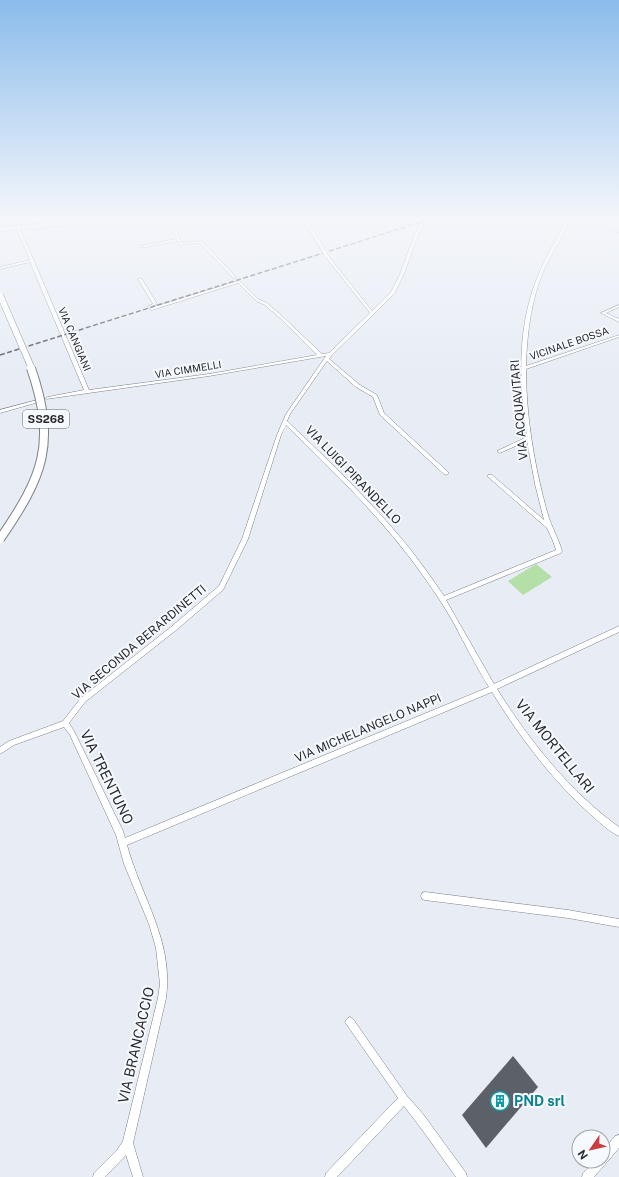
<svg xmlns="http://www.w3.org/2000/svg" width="619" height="1177" viewBox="0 0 619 1177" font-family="'Public Sans',sans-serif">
  <rect width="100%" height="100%" fill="#e7ecf5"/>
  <!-- green -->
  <path fill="#b4dfa7" d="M536,564l16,13 -29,18 -15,-14z"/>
  <!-- building -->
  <path fill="#5c6067" d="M513,1056l25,31 -52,61 -24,-33z"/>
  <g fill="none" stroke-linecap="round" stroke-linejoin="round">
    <!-- minor casing -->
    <g stroke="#7d8189" stroke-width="1">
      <path id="minor" d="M166,218h4l12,25 20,-2 33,35v2h-2l-33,-35 -19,2h-1l-2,-4 -39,7v-2h1l37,-7z
        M302,218h4l20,33 -1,1 -3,-1z
        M412,218h4l2,2 6,-2h4l-8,4 4,4 -5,7 -15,41 -10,20 -62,61 -3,4 31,26 17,10 7,18 65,60 -3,2 -2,-1 -64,-59 -7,-18 -17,-10 -29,-26 -37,53 -3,7c43,41 86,82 123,128 12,15 23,31 34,47l112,-46 -3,-9 -6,-13 -60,-52 1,-1h4l52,45 -9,-36 -8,-43 -25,11 -2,1 -3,-2 30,-14c-8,-51 -10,-108 9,-156 8,-22 21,-42 31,-63h4c-7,18 -19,34 -27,52 -13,30 -17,63 -18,96l93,-31v2l-93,32c0,47 8,94 20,139 2,7 4,14 7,20 3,8 7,15 9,23l-1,2 -115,47 48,84 125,-58v6l-122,57c32,51 73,103 122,138v9c-11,-5 -21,-15 -29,-22 -39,-35 -71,-78 -98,-122l-365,153c14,52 47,96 39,153l-33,145 10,34h-10l-7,-22 -21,22h-12l1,-4 23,-23 6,-9 35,-143 2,-14 -4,-36 -7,-24 -25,-60 -8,-29 -46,-100 -6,-8 -50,18 -14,9v-7l9,-6 54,-20 18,-23 90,-71 48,-41 23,-47 35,-104 9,-21 40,-58 -117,20 -163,23v-1l2,-1 36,-7 -54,-128 -30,7v-2l30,-7 -14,-32 3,-1 14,32 2,1 -1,1 55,129 120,-16 108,-19 -37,-37 -15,-13 -9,-4 -18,-18 -86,27h-1l-3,-4 5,-2 -15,-25 2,-1 2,1 15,25 -5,2 1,1 85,-26h2l18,18 9,4 15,13 40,38 7,-1 41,-40 -46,-58 3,-1 45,57 19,-19 9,-18 15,-41 5,-7zM286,425c49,48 99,96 138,152 10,14 20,29 28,43 12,22 23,45 37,67l-364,151 -2,-7 -49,-100 -5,-8 16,-21 90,-71 48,-41 25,-51 33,-104z
        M586,218h4l29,12v2z
        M619,305v2l-13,6 13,6v3l-18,-9z
        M37,400h2v2l-39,11v-3z
        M425,892l143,18 51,9v8l-51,-9 -143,-18 -3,-1 -1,-3 1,-3z
        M350,1017l3,2 54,77 16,18 43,59 1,4h-11l-33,-46 -19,-25 -67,71h-12l1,-4 72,-75 -51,-73 -2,-3 2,-3z
        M619,1135v13l-25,29h-12l1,-4 12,-12h8v-10l12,-15z"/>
    </g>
    <!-- secondary casing -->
    <g stroke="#7d8189" stroke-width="1">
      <path id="secondary" d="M115,218h18l-3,2 -130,11v-4z"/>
    </g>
    <!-- minor -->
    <use href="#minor" fill="#fff" fill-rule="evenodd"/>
    <!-- secondary -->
    <use href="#secondary" fill="#fff" fill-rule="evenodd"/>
    <!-- rail -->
    <path stroke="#54565b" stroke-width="1.5" stroke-dasharray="5 2.5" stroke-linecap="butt" d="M0,355l434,-137"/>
    <!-- minor-bridge casing -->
    <g stroke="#7d8189" stroke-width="4.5" stroke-linecap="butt">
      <path id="minor-bridge" d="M324,251l2,4"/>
    </g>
    <!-- trunk-bridge-far1 casing -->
    <g stroke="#7d8189" stroke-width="7" stroke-linecap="butt">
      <path id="trunk-bridge-far1" d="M0,295l32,74"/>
    </g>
    <!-- trunk-bridge casing -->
    <g stroke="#7d8189" stroke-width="10" stroke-linecap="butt">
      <path id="trunk-bridge" d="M0,539c43,-63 57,-95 31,-171"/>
    </g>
    <!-- minor-bridge -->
    <use href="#minor-bridge" stroke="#fff" stroke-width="4"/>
    <!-- trunk-bridge-far1 -->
    <use href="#trunk-bridge-far1" stroke="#fff" stroke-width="6"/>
    <!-- trunk-bridge -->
    <use href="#trunk-bridge" stroke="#fff" stroke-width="8"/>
  </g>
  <!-- sky -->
  <linearGradient id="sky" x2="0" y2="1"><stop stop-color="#8bbcec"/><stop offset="0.57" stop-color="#f4f6fa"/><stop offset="1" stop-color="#f4f6fa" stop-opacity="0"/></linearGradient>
  <rect width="619" height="383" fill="url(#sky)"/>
  <!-- icons -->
  <defs>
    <g id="building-ring" transform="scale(1)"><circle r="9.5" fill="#f6f9fe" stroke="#0f9aa8" stroke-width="1.5"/><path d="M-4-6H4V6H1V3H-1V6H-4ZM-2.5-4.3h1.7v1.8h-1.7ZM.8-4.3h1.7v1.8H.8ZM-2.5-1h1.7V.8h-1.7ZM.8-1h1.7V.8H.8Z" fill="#0f9aa8"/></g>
  </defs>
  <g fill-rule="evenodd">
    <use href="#building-ring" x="500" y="1101"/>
  </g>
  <g text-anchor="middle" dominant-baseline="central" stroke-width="4" stroke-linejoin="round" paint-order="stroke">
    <!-- far-street labels -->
    <g font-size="10" fill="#292a2e" stroke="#f6f9fe">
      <text transform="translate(75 339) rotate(67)">VIA CANGIANI</text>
      <text transform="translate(569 343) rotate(-19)">VICINALE BOSSA</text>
      <text transform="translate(188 369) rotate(-9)">VIA CIMMELLI</text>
    </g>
    <!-- shield labels -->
    <rect fill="#f6f9fe" stroke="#66686c" stroke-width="1" x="23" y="410" width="46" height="18" rx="3"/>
    <g font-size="11" font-weight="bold" fill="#292a2e">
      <text x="46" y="419">SS268</text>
    </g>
    <!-- street labels -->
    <g font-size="12" fill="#292a2e" stroke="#f6f9fe">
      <text transform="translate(519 410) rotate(-95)">VIA ACQUAVITARI</text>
      <text transform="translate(353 475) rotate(46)">VIA LUIGI PIRANDELLO</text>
      <text transform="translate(139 642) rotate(-40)">VIA SECONDA BERARDINETTI</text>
      <text transform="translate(368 728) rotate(-23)">VIA MICHELANGELO NAPPI</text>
    </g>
    <!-- near-street labels -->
    <g font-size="14" fill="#292a2e" stroke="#f6f9fe">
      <text transform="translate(555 746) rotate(51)">VIA MORTELLARI</text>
      <text transform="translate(107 777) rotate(64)">VIA TRENTUNO</text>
      <text transform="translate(136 1045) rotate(-77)">VIA BRANCACCIO</text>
    </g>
    <!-- near-culture labels -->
    <g font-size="14" font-weight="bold" fill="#0d838f" stroke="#f6f9fe" text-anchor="start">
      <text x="514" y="1101">PND srl</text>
    </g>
  </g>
  <!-- north arrow -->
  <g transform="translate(591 1149) rotate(236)"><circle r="19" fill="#f6f9fe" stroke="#a4a6ab"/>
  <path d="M0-3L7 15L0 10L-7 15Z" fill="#cc3d40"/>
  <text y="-6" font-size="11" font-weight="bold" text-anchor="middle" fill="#292a2e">N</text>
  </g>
</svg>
